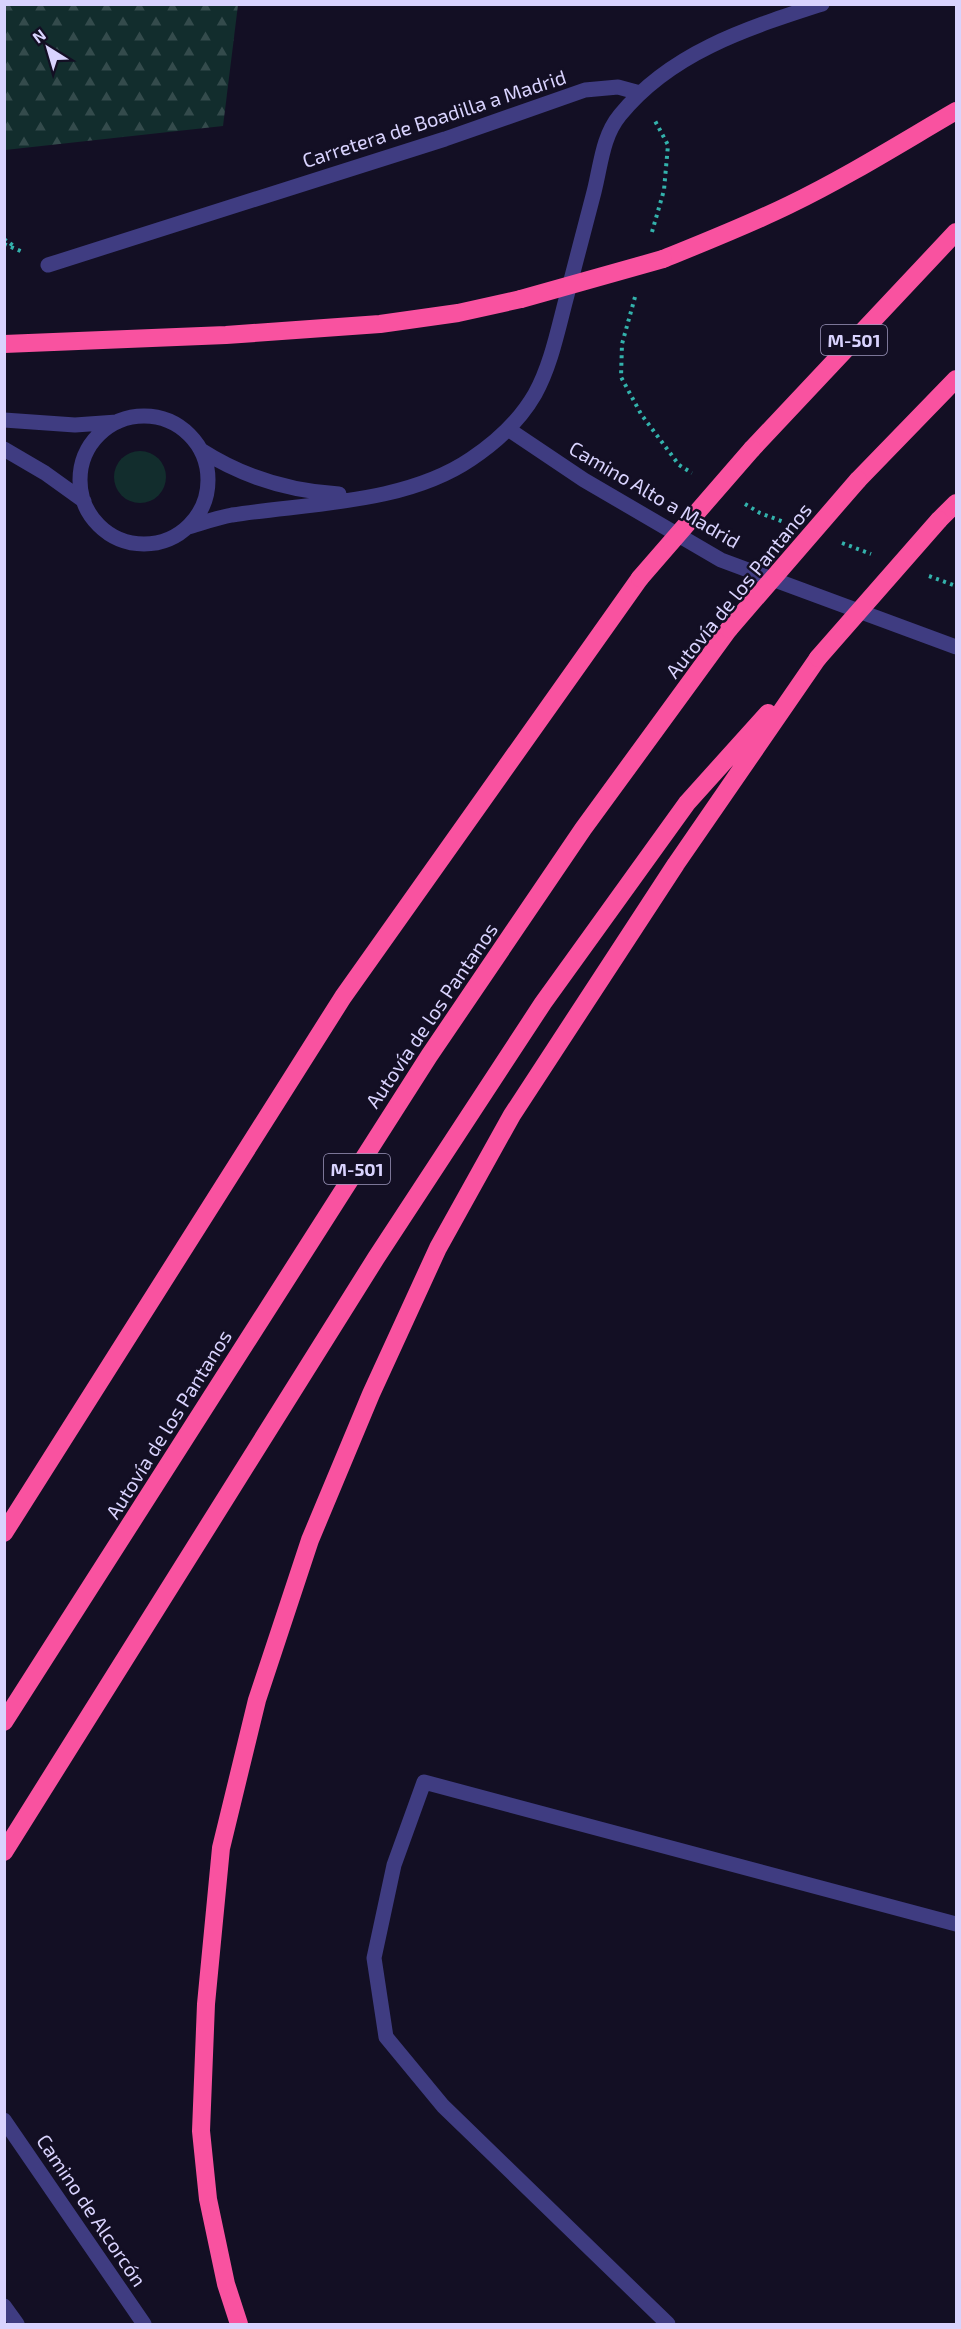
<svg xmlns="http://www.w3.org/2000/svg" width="961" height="2329" viewBox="0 0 961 2329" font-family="'Exo 2',sans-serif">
  <defs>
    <pattern id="forest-firs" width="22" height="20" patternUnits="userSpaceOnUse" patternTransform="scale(1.5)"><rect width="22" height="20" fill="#122d2d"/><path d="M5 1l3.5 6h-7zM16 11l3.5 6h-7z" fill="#344b4c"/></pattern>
  </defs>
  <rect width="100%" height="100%" fill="#130f24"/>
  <!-- grass -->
  <path fill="#122d2d" d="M114 477a26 26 0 1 1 52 0a26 26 0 1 1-52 0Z"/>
  <!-- forest -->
  <path fill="url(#forest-firs)" d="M4,5h234l-15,121 -218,24z"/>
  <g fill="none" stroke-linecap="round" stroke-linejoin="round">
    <!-- path -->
    <path stroke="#33b2ac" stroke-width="4" stroke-dasharray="3 4.5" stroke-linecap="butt" d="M652,232l12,-42 4,-45 -14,-26
      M4,239l11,8
      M4,244l19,8
      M635,297l-13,47 -1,33 20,37 38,51 13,8
      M745,504l15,9 24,9
      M842,543l29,11
      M929,576l27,10"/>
    <!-- minor -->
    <path stroke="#3f3c81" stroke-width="15" d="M48,265l397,-126 140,-49 33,-3 22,6
      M80 480a64 64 0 1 1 128 0a64 64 0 1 1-128 0Z
      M4,420l71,5 42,-3
      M508,429l76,51 137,80 235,87
      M4,449l41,24 39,28
      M201,450c42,27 89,41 138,44
      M188,527c14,-4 29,-9 44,-12 77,-12 173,-11 239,-56 24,-16 49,-39 64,-65 15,-27 22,-60 30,-91 10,-37 19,-74 29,-111 7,-27 8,-55 26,-77 51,-63 128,-87 202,-111
      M4,2120l140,204
      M4,2306l13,18
      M668,2324l-225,-218 -57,-69 -12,-79 20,-93 30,-83 532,142"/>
    <!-- highway -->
    <path stroke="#f952a0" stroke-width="18" d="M663,259c42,-17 85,-34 126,-54 58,-28 112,-62 167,-94
      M4,344l222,-9 154,-11 78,-11 63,-14
      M752,449l204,-217
      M858,480l98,-101
      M939,520l17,-17
      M4,1533l339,-536 297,-419
      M4,1722l425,-666 154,-227 146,-200
      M4,1852l372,-594 167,-255 144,-200 81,-90
      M239,2324l-13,-40 -18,-85 -7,-68 5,-127 15,-156 36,-148 53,-160 61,-146 67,-146 74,-133 164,-251 142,-206"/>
    <!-- highway-bridge -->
    <path stroke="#f952a0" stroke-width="18" d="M521,299l142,-40
      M640,578l112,-129
      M729,629l129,-149
      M818,658l121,-138"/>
  </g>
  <g text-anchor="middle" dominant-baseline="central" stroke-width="5" stroke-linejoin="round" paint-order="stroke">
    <!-- shield labels -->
    <g fill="#130f24" stroke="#9e98bd" stroke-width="1.5">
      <rect x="821" y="325" width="66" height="30" rx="4.5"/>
      <rect x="324" y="1154" width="66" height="30" rx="4.5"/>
    </g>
    <g font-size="18" font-weight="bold" fill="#d9d3fe">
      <text x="854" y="340">M-501</text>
      <text x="357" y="1169">M-501</text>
    </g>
    <!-- street labels -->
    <g font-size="20" fill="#d9d3fe" stroke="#130f24">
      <text transform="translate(434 118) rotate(-18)">Carretera de Boadilla a Madrid</text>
      <text transform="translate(655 494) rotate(30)">Camino Alto a Madrid</text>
      <text transform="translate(738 590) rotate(-51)">Autovía de los Pantanos</text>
      <text transform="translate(431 1015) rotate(-56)">Autovía de los Pantanos</text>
      <text transform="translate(168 1424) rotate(-58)">Autovía de los Pantanos</text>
      <text transform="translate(92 2210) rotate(56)">Camino de Alcorcón</text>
    </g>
  </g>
  <!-- border -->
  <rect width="961" height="2329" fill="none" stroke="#d9d3fe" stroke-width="12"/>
  <!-- north arrow -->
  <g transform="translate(48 48) rotate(323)" stroke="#130f24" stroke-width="4.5" paint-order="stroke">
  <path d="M0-4.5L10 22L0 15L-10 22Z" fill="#d9d3fe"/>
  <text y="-9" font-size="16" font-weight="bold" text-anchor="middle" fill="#d9d3fe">N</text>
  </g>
</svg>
